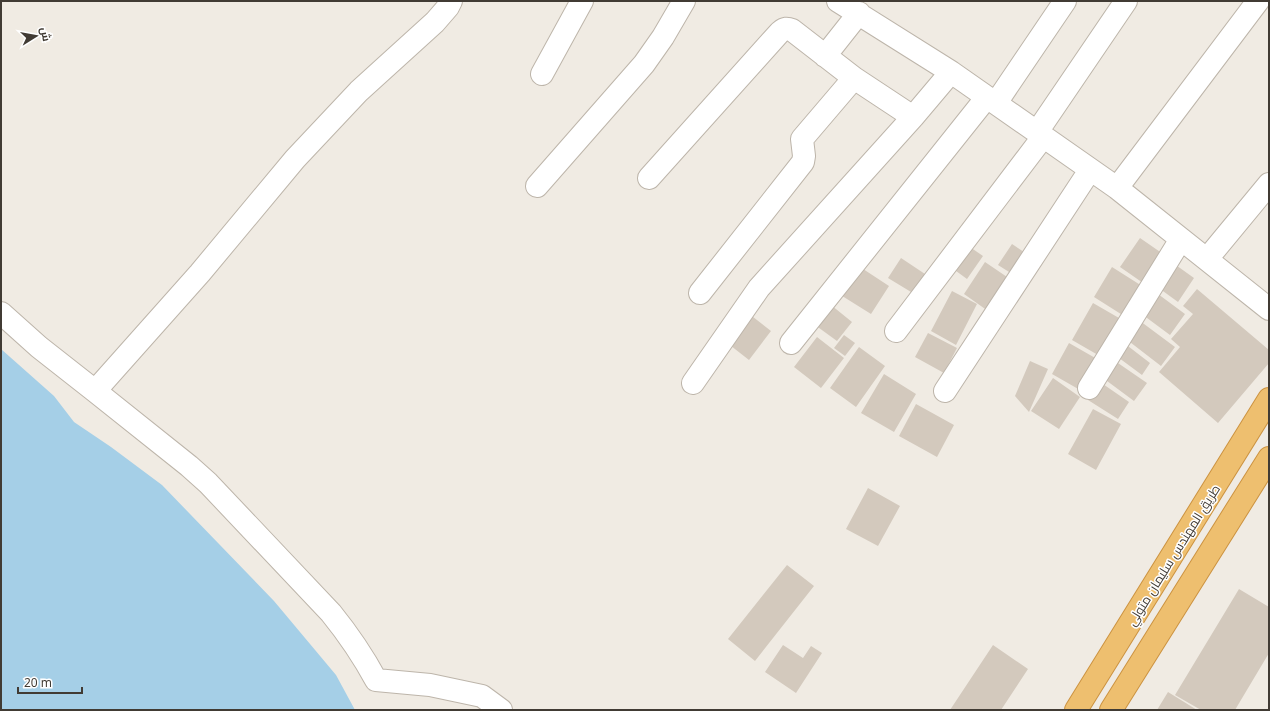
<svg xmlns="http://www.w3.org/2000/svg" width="1270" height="711" viewBox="0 0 1270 711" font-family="'Noto Sans',Cairo,sans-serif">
  <rect width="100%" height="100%" fill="#f0ebe3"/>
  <!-- water -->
  <path fill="#a5cfe7" d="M1,349l53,47 20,26 37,25 51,38 112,116 62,74 19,35h-354z"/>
  <!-- building -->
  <path fill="#d3c9bd" d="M1140,238l26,18 -20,29 -26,-18z
    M1012,244l18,12 -13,21 -19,-12z
    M967,245l16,11 -16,23 -15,-11z
    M901,258l27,18 -12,19 -28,-17z
    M985,262l25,17 -22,32 -24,-17z
    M1173,263l21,15 -16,24 -22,-16z
    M857,265l32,21 -18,28 -32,-20z
    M1112,267l30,19 -18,30 -30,-19z
    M1197,289l72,61v13l-51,60 -59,-51 21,-25 -9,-8 22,-25 -10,-8z
    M952,291l25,13 -21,41 -25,-14z
    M1158,294l27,20 -15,21 -27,-20z
    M1093,303l26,15 -21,37 -26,-15z
    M831,305l21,17 -15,19 -22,-16z
    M748,313l23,18 -22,29 -23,-18z
    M1140,321l35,26 -14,19 -35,-27z
    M928,333l29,15 -13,25 -29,-16z
    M844,335l11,8 -10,13 -11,-8z
    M817,337l27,21 -23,30 -27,-21z
    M1069,343l28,16 -17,31 -28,-16z
    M1124,343l26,20 -8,12 -27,-20z
    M859,347l26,19 -29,41 -26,-19z
    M1030,361l18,8 -19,43 -14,-16z
    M1115,361l32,22 -13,18 -31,-23z
    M884,374l32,20 -22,38 -33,-19z
    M1053,378l27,19 -21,32 -28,-18z
    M1100,382l29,20 -11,17 -30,-19z
    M916,404l38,21 -17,32 -38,-21z
    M1093,409l28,15 -25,46 -28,-16z
    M868,488l32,18 -22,40 -32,-17z
    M787,565l27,21 -59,75 -27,-22z
    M1239,589l30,18v46l-34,57h-34l-26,-15z
    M783,645l20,13 8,-12 11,7 -26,40 -31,-21z
    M993,645l35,24 -27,41h-51z
    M1168,692l29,18h-40z"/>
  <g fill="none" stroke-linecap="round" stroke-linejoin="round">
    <!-- minor casing -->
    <g stroke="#bdb5aa" stroke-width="24">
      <path id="minor" d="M838,1l113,71 166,116 152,121
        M825,56l34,-43
        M542,74l40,-73
        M996,103l69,-102
        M1037,132l89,-131
        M649,178l131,-146c5,-4 7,-4 12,-2l62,48 59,39
        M537,186l107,-122 19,-27 21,-36
        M1117,188l141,-187
        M1207,259l62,-75
        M700,293l103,-131 1,-6 -2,-17 52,-61
        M1,313l38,34 56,44 94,75 19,17 123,130c17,21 32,43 45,67l54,5 52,11 19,14
        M896,331l147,-194
        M791,343l196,-246
        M693,383l66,-95 154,-171 38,-45
        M1089,388l92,-149
        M95,391l105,-118 95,-114 64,-68 76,-69 13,-15 3,-6
        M945,391l145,-221"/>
    </g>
    <!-- highway casing -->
    <g stroke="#cc9341" stroke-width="24">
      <path id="highway" d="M1076,710l193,-311
        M1111,710l158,-252"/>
    </g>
    <!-- minor -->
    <use href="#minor" stroke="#fff" stroke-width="22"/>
    <!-- highway -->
    <use href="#highway" stroke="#eebf6f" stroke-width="22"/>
  </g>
  <g text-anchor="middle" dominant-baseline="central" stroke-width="3" stroke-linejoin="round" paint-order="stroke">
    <!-- street labels -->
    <g font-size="13" fill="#413b34" stroke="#fff">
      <text transform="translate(1173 555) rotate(-58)">طريق المهندس سليمان متولي</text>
    </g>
  </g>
  <!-- border -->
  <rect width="1270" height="711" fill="none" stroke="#413b34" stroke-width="4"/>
  <!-- north arrow -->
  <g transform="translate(36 36) rotate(79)" stroke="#ffffff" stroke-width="3" paint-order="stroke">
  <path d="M0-3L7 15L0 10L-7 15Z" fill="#413b34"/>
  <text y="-6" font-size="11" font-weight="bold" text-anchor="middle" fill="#413b34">ش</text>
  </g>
  <!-- scale -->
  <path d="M18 687v6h64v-6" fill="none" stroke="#413b34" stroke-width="2"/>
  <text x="24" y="687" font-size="12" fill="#413b34" stroke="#ffffff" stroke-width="3" paint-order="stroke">20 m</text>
</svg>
